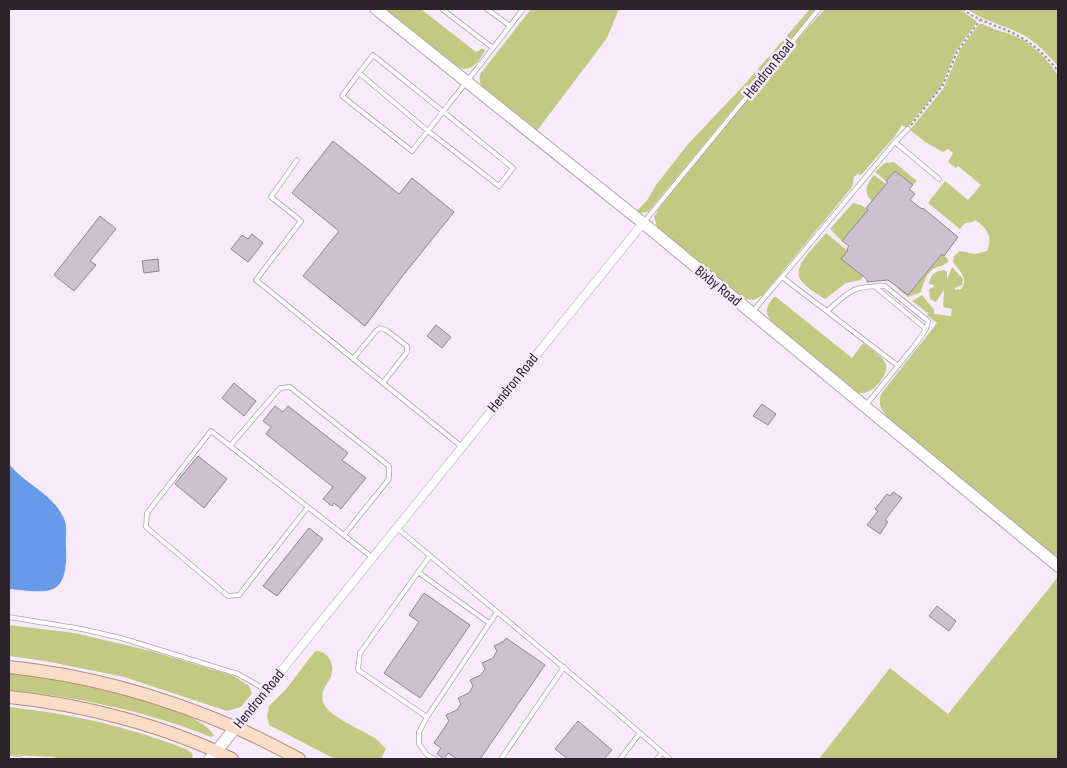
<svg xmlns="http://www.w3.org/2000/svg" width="1067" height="768" viewBox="0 0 1067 768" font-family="'Sofia Sans Condensed',sans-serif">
  <rect width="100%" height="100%" fill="#f9eafb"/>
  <!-- green -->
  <path fill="#c2c982" d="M384,9h37l55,43 7,-4 2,3c-9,14 -12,20 -28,17z
    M531,9h88l-12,29 -71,94 -52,-43c-4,-5 -6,-10 -3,-16z
    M810,9h6l-168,203 -7,1 -4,-2 11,-12 8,-14 33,-42 55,-58z
    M825,9h135l17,13 -21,29 -14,34 -35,43 -5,-3 -7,11 -34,39 -4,-1 -3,3 -2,10 -89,108 -9,5 -10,-1 -87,-72 -3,-10c12,-23 36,-46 52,-67 39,-48 77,-96 119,-141z
    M967,9h91v57c-9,-10 -19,-21 -31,-29 -19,-11 -42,-15 -60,-28z
    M979,24h4c11,6 23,8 34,13 16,7 32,24 41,38v485l-166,-138c-8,-9 -15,-15 -11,-28l56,-71 -10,-8 1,-2 -16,-12 10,-6 12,15v4l17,2 1,-7 -9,-2 1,-17 -8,12 -6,-3 -1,-10 5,-2v-2l-5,-1c1,-9 6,-13 15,-14l3,2v8l5,-13 11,12 -1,6 -7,3v2l6,-1c8,-10 -1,-18 -8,-27l1,-6 6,-5 15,3 12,-3c6,-15 0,-23 -12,-31l-2,2 -8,1 -5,6 -32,-26 17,-22 23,19 13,-15 -23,-19 -2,2 -8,-6 5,-9 -5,-4 -5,3 -18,-10 -15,-12 33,-41 17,-39z
    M894,162l23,19 -4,4 -18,-14 -9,10 -11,-9 10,-9z
    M874,175l12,9 -14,17c-10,-9 -5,-17 2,-26z
    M853,203l8,2 7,5 -26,31 -12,-12z
    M826,233l22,18 -7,8 23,16 -3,5 -15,3 -21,16c-8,-5 -20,-12 -25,-20 -8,-14 18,-35 26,-46z
    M942,254l6,5v3c-4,4 -10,4 -15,7 -7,5 -10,15 -12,23l-13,5 -11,-9z
    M774,297h2l76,61 11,-15c7,6 20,13 23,22 3,8 -11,25 -19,27 -4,2 -8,1 -11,0l-79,-65c-12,-12 -14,-17 -3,-30z
    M1058,577v182h-239l71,-91 58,46z
    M9,625l66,8 76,18 83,25 15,10 3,7 -11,14 -14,4 -103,-34 -79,-16 -36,-5z
    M315,651c11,-1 19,10 17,21 -1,11 -15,18 -8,32 6,13 38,26 51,34 4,3 7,7 11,11l-4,8 1,2h-48l-66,-34 -2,-9 2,-10 18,-18z
    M9,673c15,2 30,3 45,5 29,6 150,31 160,58l-3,1c-65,-26 -133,-40 -202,-47z
    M9,707c60,6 121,20 177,42l6,4 1,6h-132l-8,-2 -44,-2z"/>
  <!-- water -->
  <path fill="#679ae8" d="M9,464c13,17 35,26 48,43 13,18 8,20 9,40 2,51 -16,46 -57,42z"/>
  <!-- building -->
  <path fill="#cec0d0" stroke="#918392" d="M333,141l66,53 13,-16 42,34 -53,66 -36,48 -62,-50 36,-45 -47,-38z
    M895,171l18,14 -4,4 6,5 -5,6 12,9 1,-1 35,29 -14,19 -2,-2 -34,41 -20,-15 -21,2v-3l-26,-20 7,-9 -1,-1 2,-3 -7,-5 26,-31 -2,-2 22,-26 -2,-1z
    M100,216l16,13 -26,32 6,4 -22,26 -20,-16z
    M252,234l11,9 -15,19 -17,-13 11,-14 6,4z
    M158,259l1,12 -15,2 -2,-12z
    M436,325l15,12 -9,11 -15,-12z
    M234,383l22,18 -12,15 -22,-18z
    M762,404l14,10 -8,11 -15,-9z
    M275,406l8,6 5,-6 60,47 -6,7 24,18 -25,31 -7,-6 -2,3 -9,-7 10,-12 -67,-53 5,-7 -8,-6z
    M198,456l29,23 -23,29 -29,-24z
    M893,492l9,6 -17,22 3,2 -8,12 -13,-9 11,-14 -3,-2 12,-15 3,2z
    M309,528l14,11 -46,57 -14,-10z
    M424,593l46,32 -50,73 -36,-25 35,-51 -10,-7z
    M937,606l19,15 -7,10 -20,-15z
    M506,638l39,27 -65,94h-23l-9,-6 -4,6 -7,-5 4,-6 -7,-5 15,-22 -3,-6 11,-5 4,-6 -3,-6 11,-5 4,-7 -3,-6 11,-5 4,-6 -3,-6 11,-5 4,-7 -3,-5 10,-5z
    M578,721l34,29 -8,9h-36l-13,-10z"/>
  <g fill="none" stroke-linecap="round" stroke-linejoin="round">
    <!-- lane casing -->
    <g stroke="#b0a2b2" stroke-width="5.5">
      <path id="lane" d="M442,9l51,39
        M510,26l13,-17
        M359,73l14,-18 140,113 -14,18 -71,-55 -69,-58 -17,23 70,55c33,-42 66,-83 98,-125l-23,-17
        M895,142l13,-13
        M297,160l-26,37 30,24 -45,59 206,167
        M644,222l175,-213
        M782,277l113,-135 44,37
        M874,286l52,43
        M753,311l29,-34 115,88
        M827,311c24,-21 25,-25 58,-25l43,35 -2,8 -11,16 -49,60
        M353,359l23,-28 4,-3 6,2 21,16v6l-24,31
        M230,446l50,-58 10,-1 99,79v13l-45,56
        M308,507l-69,88 -11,1 -82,-69 1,-14 64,-82 162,127
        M397,528l191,160 82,71
        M430,556l-70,97 -2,17 69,47 70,-105
        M418,572l71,51
        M9,617l73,12 39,9 117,36 28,16
        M427,717l-8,15v12l8,11 8,4
        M9,758l11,1
        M501,759l63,-92
        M620,759l20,-26
        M657,759l5,-6"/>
    </g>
    <!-- street casing -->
    <g stroke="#b0a2b2" stroke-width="9">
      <path id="street" d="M236,727l407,-504"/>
    </g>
    <!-- secondary casing -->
    <g stroke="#b0a2b2" stroke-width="13">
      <path id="secondary" d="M376,9l267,214 415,343
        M210,759l26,-32"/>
    </g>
    <!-- primary casing -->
    <g stroke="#b08d77" stroke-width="14">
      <path id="primary" d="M9,667c78,8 153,29 225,60 22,9 44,21 65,32
        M9,697c72,7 158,29 223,62"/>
    </g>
    <!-- path -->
    <path stroke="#9c919d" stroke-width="2" stroke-dasharray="2.5 2.5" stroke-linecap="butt" d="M963,9c17,14 39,17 57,28 15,8 28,21 38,34
      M911,125l32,-40 14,-33 23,-32"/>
    <!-- lane -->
    <use href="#lane" stroke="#fff" stroke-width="4"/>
    <!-- street -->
    <use href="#street" stroke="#fff" stroke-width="8"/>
    <!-- secondary -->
    <use href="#secondary" stroke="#fff" stroke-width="11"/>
    <!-- primary -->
    <use href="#primary" stroke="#fbdcc6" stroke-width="12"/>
  </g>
  <g text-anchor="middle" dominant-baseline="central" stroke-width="5" stroke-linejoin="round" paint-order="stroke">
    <!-- street labels -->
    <g font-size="15" fill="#2b252b" stroke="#f9eafb">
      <text transform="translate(769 69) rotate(-51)">Hendron Road</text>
      <text transform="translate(718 286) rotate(39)">Bixby Road</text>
      <text transform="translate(513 383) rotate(-51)">Hendron Road</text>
      <text transform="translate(259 699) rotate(-51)">Hendron Road</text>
    </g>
  </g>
  <!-- border -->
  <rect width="1067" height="768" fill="none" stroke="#2b252b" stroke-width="20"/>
</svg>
